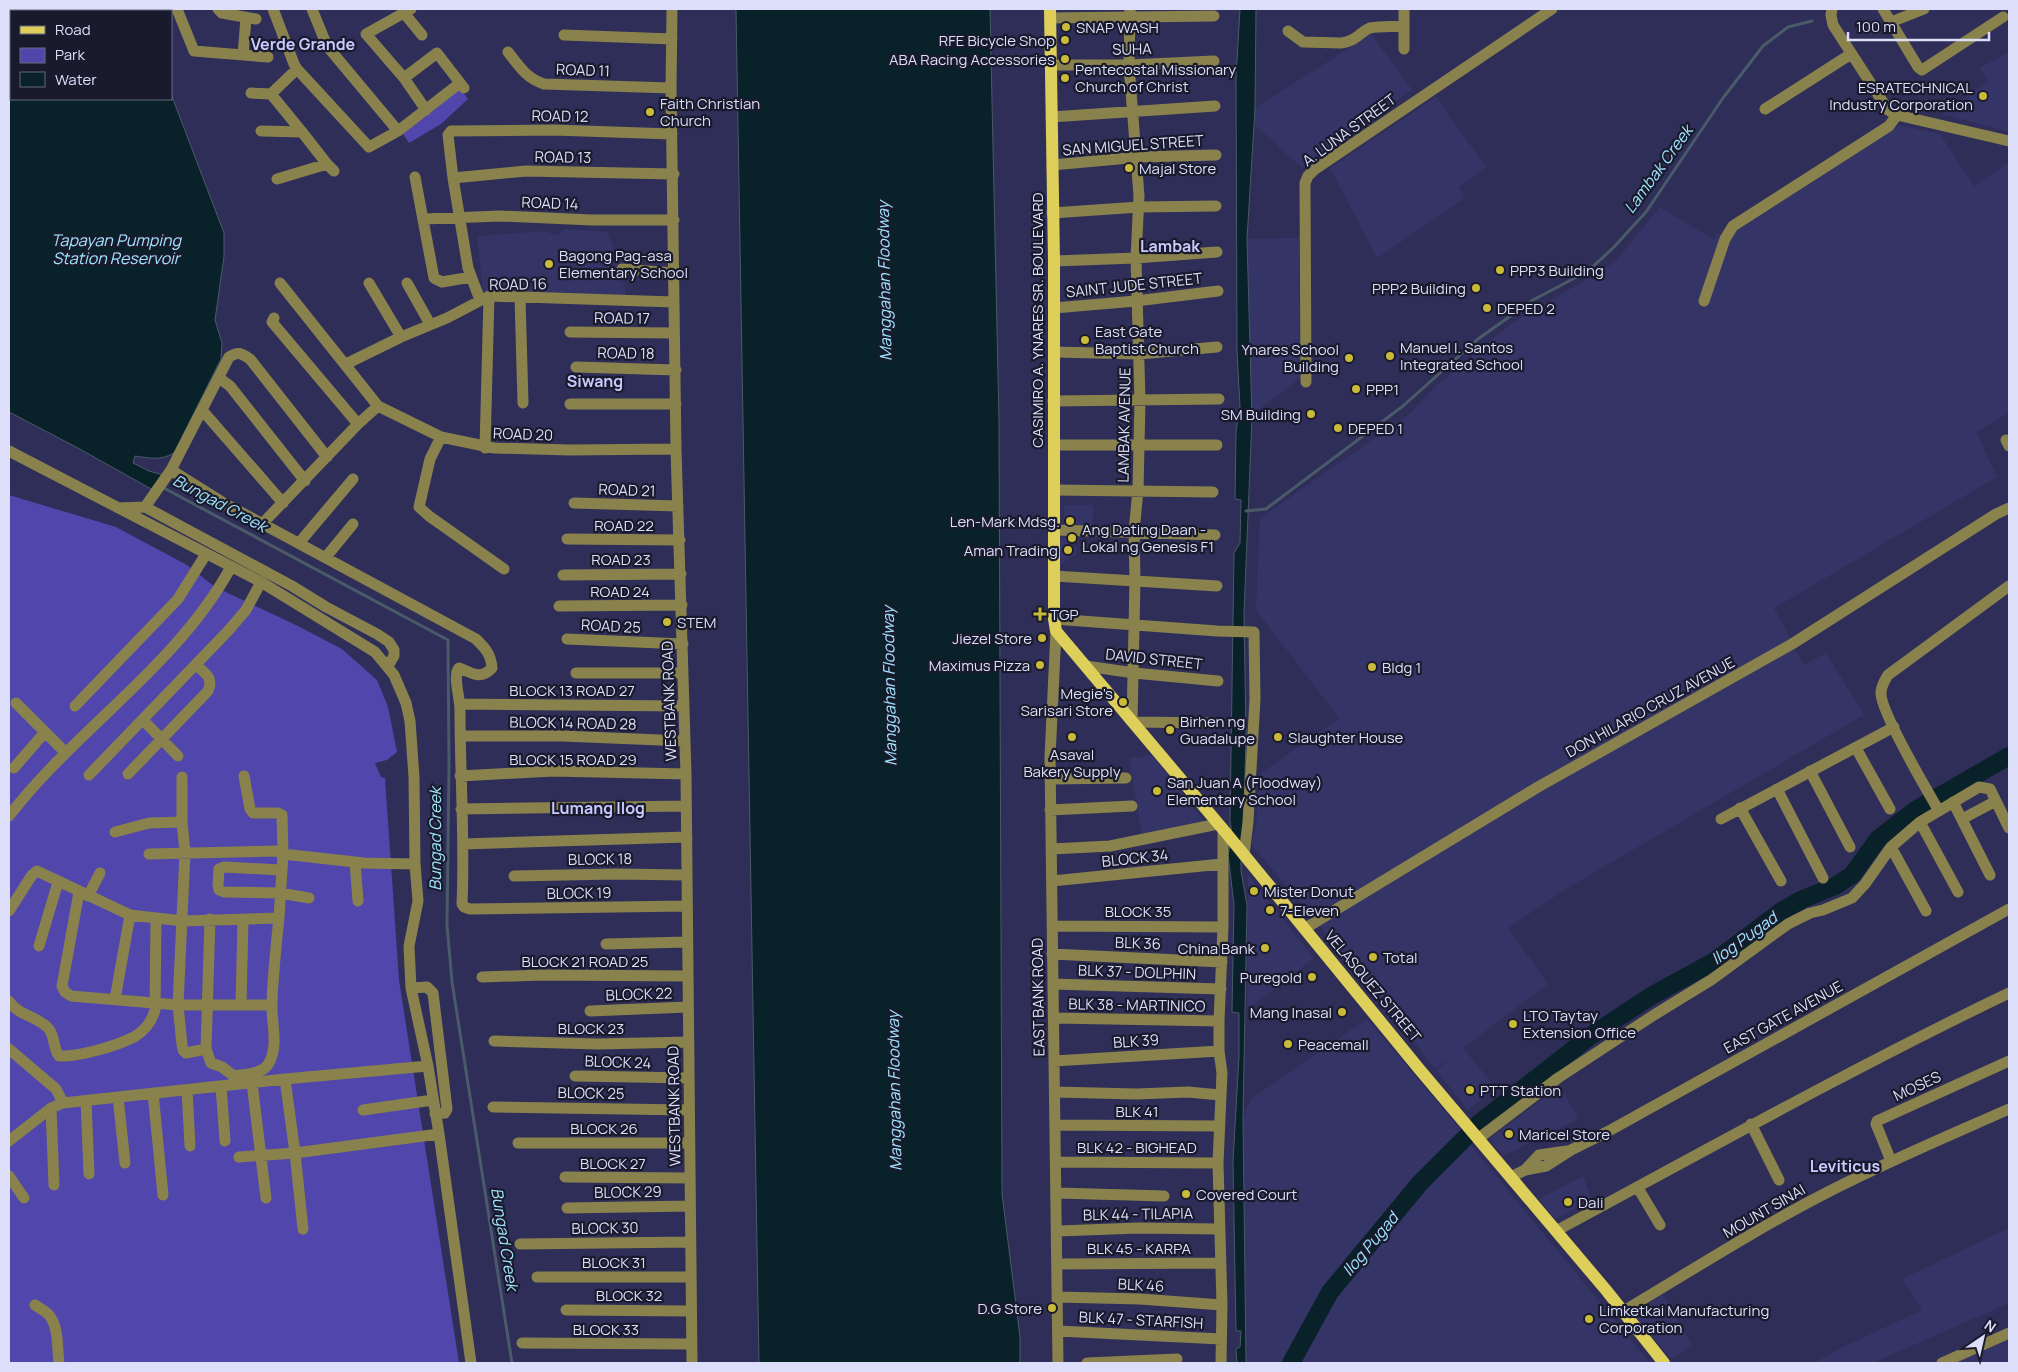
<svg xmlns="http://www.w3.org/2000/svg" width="2018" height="1372" viewBox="0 0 2018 1372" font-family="Manrope,sans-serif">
  <rect width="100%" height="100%" fill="#2f2e59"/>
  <!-- built -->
  <path fill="#353466" d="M1371,34l41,56 -110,78 -47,-43v-17z
    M2009,52v80l-67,-18 46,-33 -8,-13z
    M1436,97l50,70 -27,20 6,11 -88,60 -47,-90z
    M1900,125l40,9 34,52 35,-24v251l-33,19 21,45 -223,131 30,57 22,-12 38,62 -298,174 -58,39 40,56 -85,64 33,40 -28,22 -32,-40 23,-18 -24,17 -59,-76 -125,-149 5,-17 4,-53 79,-56 -83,-108 4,-92 148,-103 30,-31 73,-60 104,-62 45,-55 54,33 3,-7 14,6 5,-11z
    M564,229l44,3 18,59 -1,9 -142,-8 -6,-56 68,-5 13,5z
    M1299,238l1,140 -38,29 -10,11 -5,-179z
    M1064,505h29v23h-29z
    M1060,537l7,1 1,8h8v8l-16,10z
    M1152,755l54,69 -64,12 -13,-78z
    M1248,875l66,83 -67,52z
    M1367,1019l96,114 -113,119 -29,42 -36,69h-39l-3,-245 8,-19z
    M1560,1086l18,33 -75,37 -14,-17z
    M1469,1143l180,219 -353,1 41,-76z
    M1583,1176l9,24 -37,19 -16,-20z
    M2009,1228v75l-136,60h-59l33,-18 75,-35 -20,-31z
    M1663,1294l29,51 -21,14 -38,-45z
    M2009,1334v29h-63z"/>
  <!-- green -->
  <path fill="#5046ac" d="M459,87l9,12 -27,25 -32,19 -8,-12z
    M9,495l107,32 71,38 28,22 83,39 44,23 35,31 11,27 9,45 -10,8 -12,3 6,14 4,1 14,202 60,383h-450z"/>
  <!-- water -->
  <path fill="#092129" stroke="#495a68" d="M736,9h254l9,412 3,773 18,143v26h-261z
    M1240,9h16l-1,99 -8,131 5,179 -8,195 2,122 -2,83 -3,38v15l6,34 -4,213 3,245h-9l-1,-14 4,-2 1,-16h-5l-3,-170 6,-105v-43l-7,-1 2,-108 -6,-49 4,-21 -2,-13 4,-268 6,-10 1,-43 -6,-1 1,-68 4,-24 -3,-56 -1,-273z
    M11,60v39h160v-5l53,139v23l-9,64 7,23 -1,16 -47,94c-14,8 -24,5 -39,3l-2,7 16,8 14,4 -10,15 -77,-43 -67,-35v-351z"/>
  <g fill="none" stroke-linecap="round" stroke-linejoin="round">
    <!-- stream -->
    <path stroke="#495a68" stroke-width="3" d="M162,487l286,153 1,125 -2,160 5,57 60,381
      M1246,511l20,-2 137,-103 75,-67 55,-39 55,-29 25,-23 33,-36 77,-114 40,-52 25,-19 24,-6"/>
    <!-- river -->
    <path stroke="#092129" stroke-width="18" d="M1478,1124l111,-87 62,-41 64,-35 68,-51 20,-11 32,-13 17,-11 26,-36 39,-30 92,-53
      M1291,1363l39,-71 90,-109 46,-46"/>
    <!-- minor -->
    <path stroke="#89824d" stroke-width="11" d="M177,9l17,42 74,6
      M218,9l4,4 34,6
      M273,9l21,55 3,5
      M312,9l15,37 71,85
      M411,9l-45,25 38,44 22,32
      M672,9l-1,79 5,361 10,325 6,589
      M1130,9l-1,56 10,131 -3,62 4,143 -2,89 -4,42 1,48 -3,142 82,1
      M1404,9v40
      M1832,9l-1,6 2,10 55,85 9,5 112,26
      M1883,9l35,58 4,3 81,-53
      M404,13l18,22
      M1050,18l164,-2
      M1891,22l33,-13
      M1288,31l15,11 38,1c16,-2 20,-12 29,-15 11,-2 23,-1 34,-2
      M564,35l108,4
      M508,52c11,14 18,26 36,32l127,4
      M243,55l3,-37
      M1050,65h79l85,-4
      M404,78l33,-25 27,35
      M251,93l20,1 31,38
      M271,94l26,-25 72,78 29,-16 62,-48
      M1765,109l86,-55
      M1051,117l164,-11
      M261,131l41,1 25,32
      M1052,165l88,-8 76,-2
      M415,177l19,101 8,4 29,-5
      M453,178l73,-7 148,3
      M277,179l50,-15 7,7
      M1052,213l87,-6 77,-1
      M424,219l76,-3 92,4h82
      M1054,261l82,-3 81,-6
      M622,269l52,4
      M280,283l98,123 63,31 53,11 76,2 106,-1
      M369,283l32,54
      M407,283l23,41
      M520,297l3,106
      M480,300l-12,-32 -15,-90 -5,-43 3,-4 103,-1 118,4
      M1704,301l21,-62 8,-13 156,-100 8,-11
      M1054,308l82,-7 82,-10
      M274,318l-2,4 86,102 20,-18
      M570,332l104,1
      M1054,352l85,2 78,-7
      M346,364l55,-27 46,-19 42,-22 185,6
      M576,367l100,3
      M219,378l11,8 75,95
      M1306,382l-1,-199 3,-7 6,-6 238,-161
      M1053,401l166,-2
      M570,404h106
      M202,410l81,93
      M441,437l-11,22 -11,48 10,9 75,53
      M2006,440l3,6
      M1054,445h163
      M485,448l4,-152
      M9,451l252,131 114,70 19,23 12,28 4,18 4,56 1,87 3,37 -9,45 2,42 17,78 11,68 32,229
      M171,470l51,32 254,137c9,9 15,15 16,29 -12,13 -21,4 -33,0 -7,7 2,33 1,44 0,64 5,128 2,192l2,3 6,2 217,-3
      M1054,490l159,2
      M574,503l104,3
      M145,507l147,79 34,21 51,27 12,8 5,8v6l-6,10
      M118,508l27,-1 26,-37 58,-113c9,-6 12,-4 21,2l77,98
      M263,523l95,-99
      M1055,530l160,5
      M567,539l113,1
      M299,543l54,-64
      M326,557l27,-33
      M563,575l118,-1
      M1054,576l163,10
      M559,606l123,-1
      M1054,619l163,12 37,1 1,67 -7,123 -4,33
      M1056,631l-6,126 8,606
      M567,639l116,5
      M1086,666l48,7 84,8
      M576,673h106
      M16,703l50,50
      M460,704l224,2
      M75,706l103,-107 28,-45
      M143,720l35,36
      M460,736h102l123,5
      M1856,748l34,61
      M14,768l31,-36
      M1810,771l40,76
      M128,774l80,-83c6,-13 -3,-18 -12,-26
      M89,775l139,-144 18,-21 15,-28
      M460,776l93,-5 133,3
      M182,777v45l3,30 -7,153 4,40 1,5 3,3 20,-4
      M1050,779l76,-1
      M1777,789l46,89
      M1953,802l37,73
      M1740,808l41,73
      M461,809l225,-3
      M1050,810l82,-4
      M1939,811c-11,-19 -59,-100 -58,-118 0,-7 4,-13 7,-18l121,-89
      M9,816c68,-88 168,-150 222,-249
      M1721,819l173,-92
      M1962,819l34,-18
      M1920,822l38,70
      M115,832l34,-9 33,-1
      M463,844l224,-7
      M1891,847l35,64
      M1052,849l58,-3 108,-22
      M149,854l127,-3 7,3 -1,-39 -4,-2h-25l-3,-4 -6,-33
      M355,862l3,39
      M280,870l-56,-3 -5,2 -1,16 1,5 5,2 56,1 29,5
      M514,876l102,-2 71,1
      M1052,881l170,-17
      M79,892l-17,94 3,6 6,4 107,9h93
      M88,896l12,-23
      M9,911l23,-36 5,-4 93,44 53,6 96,-3 4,-64 81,9 51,1
      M210,919l-4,130 5,14 11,4 12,9c12,-2 29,-2 35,-13 10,-18 2,-41 3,-61 1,-28 4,-56 7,-84
      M1052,926l171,1
      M1304,929l234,-142 254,-143 204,-130 13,-6
      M606,944l81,-2
      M39,946l19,-64
      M1052,954l170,8
      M482,977l61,-2 145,1
      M1053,984l168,5
      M411,988l16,-1 6,6 14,116 -2,4 -10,1
      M115,999l15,-84
      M9,1001c9,15 29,15 40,28 6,8 4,19 10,27 20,1 57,-10 75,-19 10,-6 18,-16 21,-27l1,-92
      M241,1005l2,-86
      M590,1011l98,-4
      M1054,1018l165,3
      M494,1041l104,3 91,-2
      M9,1049l47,40 7,14
      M1054,1061l165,-10
      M428,1066l-143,13 10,74 144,-19
      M575,1076l114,2
      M252,1083l14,115
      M221,1086l4,55
      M187,1090l3,56
      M1055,1092l81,2 52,-2 32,3
      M153,1093l10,102
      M118,1097l7,66
      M86,1101l3,73
      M493,1107l195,3
      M51,1108l3,77
      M363,1110l70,-10
      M1751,1124l28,56
      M1055,1125l164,1
      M1479,1138l79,-60 96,-63 57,-35 77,-56 22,-11 13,-3 29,-12 13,-14 26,-37 29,-25 59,-35 11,2 19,39
      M9,1141l42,-33 12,-5 222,-24
      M518,1143h171
      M239,1157l56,-4 8,76
      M1891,1161l-15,-37 1,-3 132,-60
      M1056,1162l162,1
      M1525,1170l14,-15 28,-4
      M9,1176l15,22
      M565,1177l125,1
      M1511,1177l14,-7 21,-4 25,-16 36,-18 402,-223
      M1638,1188l22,37
      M1057,1193l107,3
      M567,1208l123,-2
      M1058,1231l81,-3 80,1
      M1556,1231c150,-81 299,-164 453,-238
      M520,1244l170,-2
      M1058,1264l162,-1
      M537,1277h154
      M1058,1297l82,2 82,6
      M35,1305c4,3 11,6 14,10 10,12 8,33 10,48
      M566,1310l125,1
      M1622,1312c67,-40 134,-83 204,-119 60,-31 122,-57 183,-84
      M1058,1331l163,8
      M522,1343l169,1
      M1087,1363l90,-4
      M1221,1363l1,-58 -4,-142 4,-90 -3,-22v-30l4,-94v-98
      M1942,1363l67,-30"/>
    <!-- major -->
    <path stroke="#ddcf59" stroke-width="12" d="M1050,9l4,252v358l2,12 171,203 193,236 186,220 58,73"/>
  </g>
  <!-- markers -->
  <g fill="#c9ba3a" stroke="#1a1a2d" stroke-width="2">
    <circle cx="1066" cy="27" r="5"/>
    <circle cx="1065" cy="40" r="5"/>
    <circle cx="1065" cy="59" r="5"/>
    <circle cx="1065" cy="78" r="5"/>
    <circle cx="1983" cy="96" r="5"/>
    <circle cx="650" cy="112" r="5"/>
    <circle cx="1129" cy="168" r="5"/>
    <circle cx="549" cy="264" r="5"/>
    <circle cx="1500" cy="270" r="5"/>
    <circle cx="1476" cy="288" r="5"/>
    <circle cx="1487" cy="308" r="5"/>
    <circle cx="1085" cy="340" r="5"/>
    <circle cx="1390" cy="356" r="5"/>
    <circle cx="1349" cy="358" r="5"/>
    <circle cx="1356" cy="389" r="5"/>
    <circle cx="1311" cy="414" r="5"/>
    <circle cx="1338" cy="428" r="5"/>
    <circle cx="1070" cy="521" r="5"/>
    <circle cx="1072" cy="538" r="5"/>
    <circle cx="1068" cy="550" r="5"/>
    <path d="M1037.5 606.5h5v5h5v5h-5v5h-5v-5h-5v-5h5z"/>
    <circle cx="667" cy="622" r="5"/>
    <circle cx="1042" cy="638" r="5"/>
    <circle cx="1040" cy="665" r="5"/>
    <circle cx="1372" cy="667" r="5"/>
    <circle cx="1123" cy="702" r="5"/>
    <circle cx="1170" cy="730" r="5"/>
    <circle cx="1072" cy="737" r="5"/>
    <circle cx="1278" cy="737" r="5"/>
    <circle cx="1157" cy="791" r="5"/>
    <circle cx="1254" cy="891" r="5"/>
    <circle cx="1270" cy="910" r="5"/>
    <circle cx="1265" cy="948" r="5"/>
    <circle cx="1373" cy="957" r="5"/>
    <circle cx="1312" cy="977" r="5"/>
    <circle cx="1342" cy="1012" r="5"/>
    <circle cx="1513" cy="1024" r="5"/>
    <circle cx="1288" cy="1044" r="5"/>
    <circle cx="1470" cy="1090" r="5"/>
    <circle cx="1509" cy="1134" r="5"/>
    <circle cx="1186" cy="1194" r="5"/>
    <circle cx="1568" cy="1202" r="5"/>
    <circle cx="1052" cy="1308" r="5"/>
    <circle cx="1589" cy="1319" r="5"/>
  </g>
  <g text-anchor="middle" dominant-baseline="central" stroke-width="4.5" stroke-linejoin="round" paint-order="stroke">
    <!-- poi labels -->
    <g font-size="15" fill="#dddffa" stroke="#1a1a2d" text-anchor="start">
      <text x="1076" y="27">SNAP WASH</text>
      <text x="1055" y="40" text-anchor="end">RFE Bicycle Shop</text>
      <text x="1055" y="59" text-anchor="end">ABA Racing Accessories</text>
      <text x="1075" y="69">Pentecostal Missionary<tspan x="1075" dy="17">Church of Christ</tspan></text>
      <text x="1973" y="87" text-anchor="end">ESRATECHNICAL<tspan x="1973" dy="17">Industry Corporation</tspan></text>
      <text x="660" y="103">Faith Christian<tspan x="660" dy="17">Church</tspan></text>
      <text x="1139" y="168">Majal Store</text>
      <text x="559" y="255">Bagong Pag-asa<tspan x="559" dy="17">Elementary School</tspan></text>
      <text x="1510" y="270">PPP3 Building</text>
      <text x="1466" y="288" text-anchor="end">PPP2 Building</text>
      <text x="1497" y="308">DEPED 2</text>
      <text x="1095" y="331">East Gate<tspan x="1095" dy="17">Baptist Church</tspan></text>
      <text x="1400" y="347">Manuel I. Santos<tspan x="1400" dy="17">Integrated School</tspan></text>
      <text x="1339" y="349" text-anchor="end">Ynares School<tspan x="1339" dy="17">Building</tspan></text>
      <text x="1366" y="389">PPP1</text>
      <text x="1301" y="414" text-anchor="end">SM Building</text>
      <text x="1348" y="428">DEPED 1</text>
      <text x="1060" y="521" text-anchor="end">Len-Mark Mdsg.</text>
      <text x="1082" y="529">Ang Dating Daan -<tspan x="1082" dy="17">Lokal ng Genesis F1</tspan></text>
      <text x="1058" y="550" text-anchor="end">Aman Trading</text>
      <text x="1050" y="614">TGP</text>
      <text x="677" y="622">STEM</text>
      <text x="1032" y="638" text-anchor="end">Jiezel Store</text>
      <text x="1030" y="665" text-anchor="end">Maximus Pizza</text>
      <text x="1382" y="667">Bldg 1</text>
      <text x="1113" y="693" text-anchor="end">Megie's<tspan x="1113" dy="17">Sarisari Store</tspan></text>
      <text x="1180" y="721">Birhen ng<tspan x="1180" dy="17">Guadalupe</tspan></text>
      <text x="1288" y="737">Slaughter House</text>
      <text x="1072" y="754" text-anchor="middle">Asaval<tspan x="1072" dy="17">Bakery Supply</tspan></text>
      <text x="1167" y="782">San Juan A (Floodway)<tspan x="1167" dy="17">Elementary School</tspan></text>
      <text x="1264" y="891">Mister Donut</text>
      <text x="1280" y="910">7-Eleven</text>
      <text x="1255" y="948" text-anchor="end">China Bank</text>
      <text x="1383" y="957">Total</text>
      <text x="1302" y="977" text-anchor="end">Puregold</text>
      <text x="1332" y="1012" text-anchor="end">Mang Inasal</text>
      <text x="1523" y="1015">LTO Taytay<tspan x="1523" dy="17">Extension Office</tspan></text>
      <text x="1298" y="1044">Peacemall</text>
      <text x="1480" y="1090">PTT Station</text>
      <text x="1519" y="1134">Maricel Store</text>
      <text x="1196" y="1194">Covered Court</text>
      <text x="1578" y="1202">Dali</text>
      <text x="1042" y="1308" text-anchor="end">D.G Store</text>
      <text x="1599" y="1310">Limketkai Manufacturing<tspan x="1599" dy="17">Corporation</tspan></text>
    </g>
    <!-- street labels -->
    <g font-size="15" fill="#dddffa" stroke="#1a1a2d">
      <text transform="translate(1132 49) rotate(-1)">SUHA</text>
      <text transform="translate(583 70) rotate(2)">ROAD 11</text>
      <text transform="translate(560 116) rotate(1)">ROAD 12</text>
      <text transform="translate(1349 130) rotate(-36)">A. LUNA STREET</text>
      <text transform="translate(1133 145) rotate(-4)">SAN MIGUEL STREET</text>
      <text transform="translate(563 157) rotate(1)">ROAD 13</text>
      <text transform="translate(550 203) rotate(2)">ROAD 14</text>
      <text transform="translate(518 284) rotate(-1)">ROAD 16</text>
      <text transform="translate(1134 285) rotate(-6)">SAINT JUDE STREET</text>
      <text transform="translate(622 318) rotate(1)">ROAD 17</text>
      <text transform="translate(1037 320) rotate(-90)">CASIMIRO A. YNARES SR. BOULEVARD</text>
      <text transform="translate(626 353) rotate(1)">ROAD 18</text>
      <text transform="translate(1124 425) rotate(-89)">LAMBAK AVENUE</text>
      <text transform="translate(523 434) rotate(2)">ROAD 20</text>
      <text transform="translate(627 490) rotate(2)">ROAD 21</text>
      <text x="624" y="525">ROAD 22</text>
      <text x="621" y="559">ROAD 23</text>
      <text x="620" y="591">ROAD 24</text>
      <text transform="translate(611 626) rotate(3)">ROAD 25</text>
      <text transform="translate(1154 659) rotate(6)">DAVID STREET</text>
      <text x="572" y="690">BLOCK 13 ROAD 27</text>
      <text transform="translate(669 701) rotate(-92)">WESTBANK ROAD</text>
      <text transform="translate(1650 707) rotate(-29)">DON HILARIO CRUZ AVENUE</text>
      <text transform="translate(573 723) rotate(1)">BLOCK 14 ROAD 28</text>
      <text x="573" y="759">BLOCK 15 ROAD 29</text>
      <text transform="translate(1135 858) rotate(-6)">BLOCK 34</text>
      <text transform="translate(600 859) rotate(-1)">BLOCK 18</text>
      <text transform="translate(579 893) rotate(-1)">BLOCK 19</text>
      <text x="1138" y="911">BLOCK 35</text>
      <text transform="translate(1138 943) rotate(2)">BLK 36</text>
      <text x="585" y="961">BLOCK 21 ROAD 25</text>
      <text transform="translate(1137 972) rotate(2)">BLK 37 - DOLPHIN</text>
      <text transform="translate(1373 986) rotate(50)">VELASQUEZ STREET</text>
      <text transform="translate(639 994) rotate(-2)">BLOCK 22</text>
      <text transform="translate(1038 997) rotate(-91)">EAST BANK ROAD</text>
      <text transform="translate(1137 1005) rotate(1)">BLK 38 - MARTINICO</text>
      <text transform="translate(1783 1017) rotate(-29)">EAST GATE AVENUE</text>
      <text x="591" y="1028">BLOCK 23</text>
      <text transform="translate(1136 1041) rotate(-4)">BLK 39</text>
      <text transform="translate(618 1062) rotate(2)">BLOCK 24</text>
      <text transform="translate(1917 1086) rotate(-25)">MOSES</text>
      <text transform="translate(591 1093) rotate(1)">BLOCK 25</text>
      <text transform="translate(674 1106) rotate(-91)">WESTBANK ROAD</text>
      <text x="1137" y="1111">BLK 41</text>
      <text x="604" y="1128">BLOCK 26</text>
      <text x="1137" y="1147">BLK 42 - BIGHEAD</text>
      <text x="613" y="1163">BLOCK 27</text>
      <text transform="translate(628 1192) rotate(-1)">BLOCK 29</text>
      <text transform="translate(1764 1211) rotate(-30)">MOUNT SINAI</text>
      <text transform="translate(1138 1214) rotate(-1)">BLK 44 - TILAPIA</text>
      <text transform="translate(605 1228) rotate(-1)">BLOCK 30</text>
      <text x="1139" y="1248">BLK 45 - KARPA</text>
      <text x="614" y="1262">BLOCK 31</text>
      <text transform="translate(1141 1285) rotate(3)">BLK 46</text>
      <text x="629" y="1295">BLOCK 32</text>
      <text transform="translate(1141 1320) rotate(3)">BLK 47 - STARFISH</text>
      <text x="606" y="1329">BLOCK 33</text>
    </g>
    <!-- neighbourhood labels -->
    <g font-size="16" font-weight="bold" fill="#c7c9ff" stroke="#1a1a2d">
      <text x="303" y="44">Verde Grande</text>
      <text x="1170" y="246">Lambak</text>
      <text x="595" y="381">Siwang</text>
      <text x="598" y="808">Lumang Ilog</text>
      <text x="1845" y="1166">Leviticus</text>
    </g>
    <!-- water labels -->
    <g font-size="16" font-style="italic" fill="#9fe5fe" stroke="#1a1a2d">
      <text transform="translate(1658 169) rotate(-54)">Lambak Creek</text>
      <text x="116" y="240">Tapayan Pumping<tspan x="116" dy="18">Station Reservoir</tspan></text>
      <text transform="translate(884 281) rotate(-91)">Manggahan Floodway</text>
      <text transform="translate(220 503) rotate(28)">Bungad Creek</text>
      <text transform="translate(889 686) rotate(-91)">Manggahan Floodway</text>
      <text transform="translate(435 839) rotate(-90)">Bungad Creek</text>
      <text transform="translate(1744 938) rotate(-36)">Ilog Pugad</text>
      <text transform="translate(894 1091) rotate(-91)">Manggahan Floodway</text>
      <text transform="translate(505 1239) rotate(81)">Bungad Creek</text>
      <text transform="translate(1370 1244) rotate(-50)">Ilog Pugad</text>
    </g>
  </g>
  <!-- border -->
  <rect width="2018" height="1372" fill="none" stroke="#dddffa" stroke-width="20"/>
  <!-- legend -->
  <rect x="10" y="10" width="162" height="90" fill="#1a1a2d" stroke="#68697f"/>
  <rect x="20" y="26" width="25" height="8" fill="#ddcf59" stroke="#68697f"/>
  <text x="55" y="35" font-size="15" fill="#dddffa">Road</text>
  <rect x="20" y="48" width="25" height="15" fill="#5046ac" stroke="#68697f"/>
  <text x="55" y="60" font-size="15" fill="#dddffa">Park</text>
  <rect x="20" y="72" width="25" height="15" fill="#092129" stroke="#68697f"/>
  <text x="55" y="85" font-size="15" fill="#dddffa">Water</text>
  <!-- north arrow -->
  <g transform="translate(1983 1337) rotate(34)" stroke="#1a1a2d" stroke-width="4" paint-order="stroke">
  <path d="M0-4L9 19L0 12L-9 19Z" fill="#dddffa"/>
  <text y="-8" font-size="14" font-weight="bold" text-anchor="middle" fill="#dddffa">N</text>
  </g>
  <!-- scale -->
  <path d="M1848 32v8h141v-8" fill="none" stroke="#dddffa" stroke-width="2.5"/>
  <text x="1856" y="32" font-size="15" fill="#dddffa" stroke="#1a1a2d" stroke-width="4" paint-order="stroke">100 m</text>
</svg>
